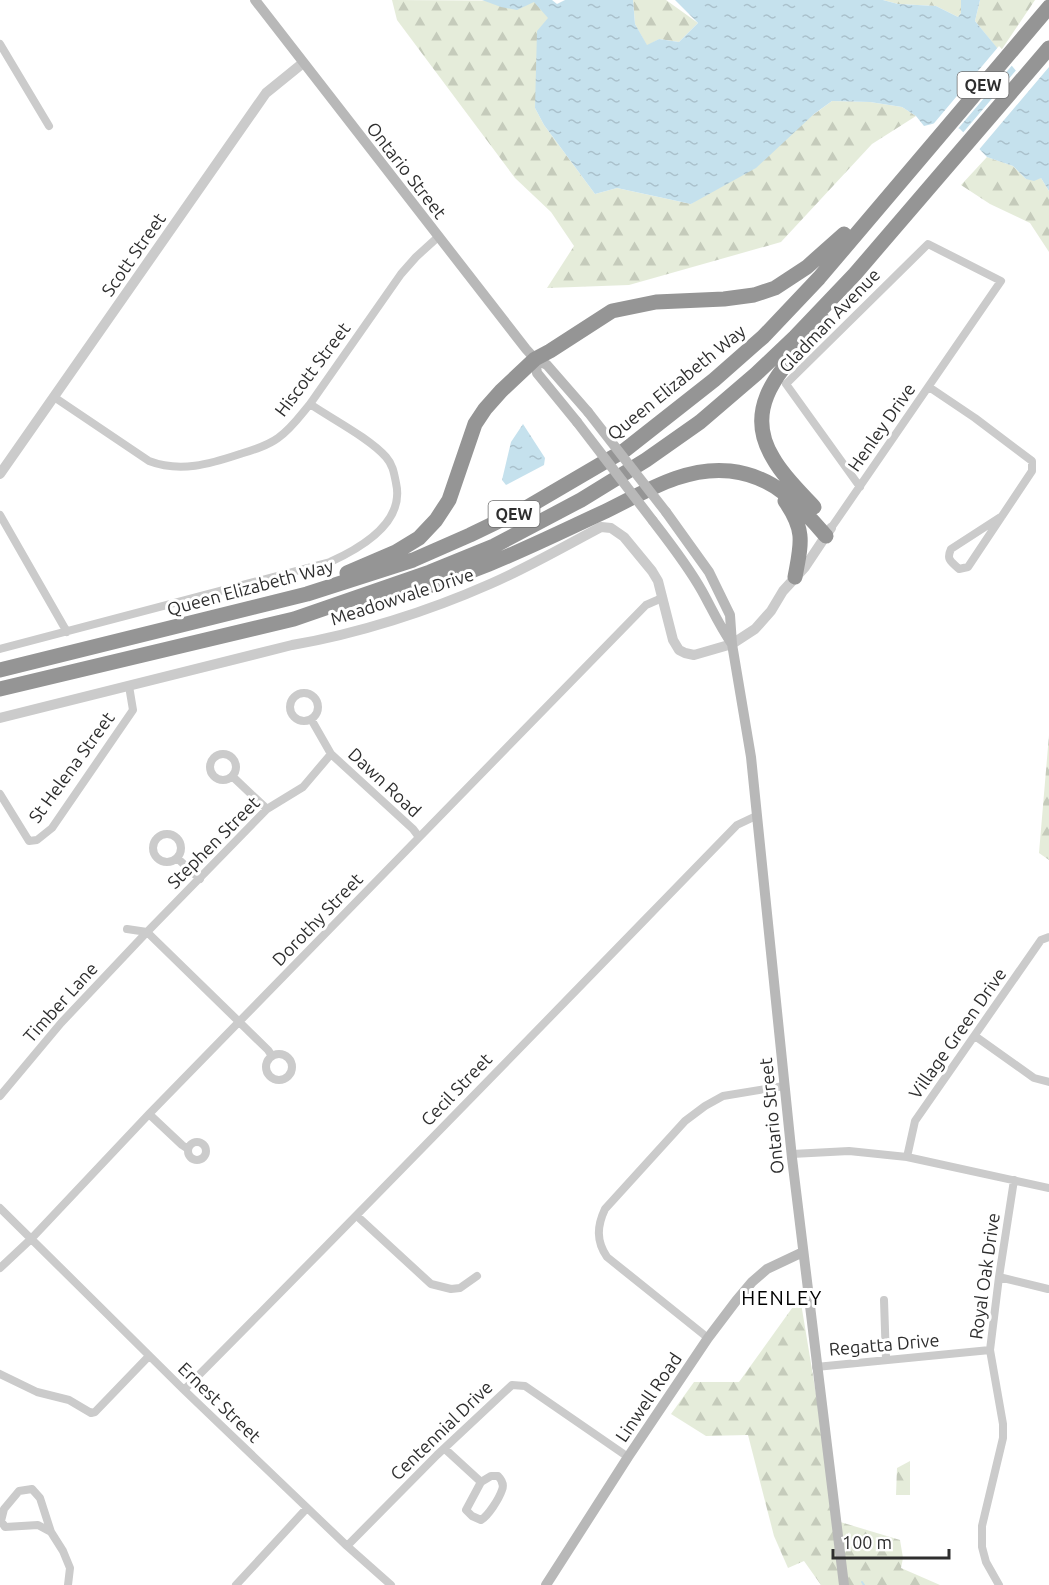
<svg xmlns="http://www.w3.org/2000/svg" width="1049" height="1585" viewBox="0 0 1049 1585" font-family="Ubuntu,sans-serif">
  <defs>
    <pattern id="forest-firs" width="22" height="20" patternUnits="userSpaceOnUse" patternTransform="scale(1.5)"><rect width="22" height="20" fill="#e5ecda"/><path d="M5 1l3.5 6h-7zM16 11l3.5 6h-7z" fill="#c5cbbb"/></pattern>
    <pattern id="water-ripples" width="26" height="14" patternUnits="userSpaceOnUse" patternTransform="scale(1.5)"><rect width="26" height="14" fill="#c5e1ed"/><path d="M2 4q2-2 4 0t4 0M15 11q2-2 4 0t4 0" fill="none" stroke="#aac1cc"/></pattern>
  </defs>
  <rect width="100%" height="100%" fill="#fff"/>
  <!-- forest -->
  <path fill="url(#forest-firs)" d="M392,0l142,1 15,17 -14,90 9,17 51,69 22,-6 74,16 141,-103 38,1 32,5 14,9 -44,28 -91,98 -152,43 -82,3 27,-42 -23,-34 -36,-34 -118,-158z
    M633,0h33l32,23 -19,19 -20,-3 -12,7 -12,-22z
    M883,0h78v13l-3,4 -22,-11 -38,-2z
    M980,0h55l-35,52 -25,-31z
    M987,157l26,9 13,13 15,-1 8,13v61l-19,-29 -40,-19 -29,-19z
    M1049,735v125l-10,-7z
    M800,1297l37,224 63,19 3,18 -2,10 39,17h-119l-17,-24 -16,7 -14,-32 -26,-101 -42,1 -35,-22 23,-32h45z
    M910,1461v34h-14l1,-27z"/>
  <!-- water -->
  <path fill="url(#water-ripples)" d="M482,0h70l5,4 8,-4h68l2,24 12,21 12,-6 20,3 19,-19 -23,-23h208l15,4 38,2 22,11 3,-4v-13h19l-5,21 47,57 27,-15v128l-8,-13 -7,3 -8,-2 -13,-13 -26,-9 -27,-28 -16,-8 -20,5 -8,-10 -14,-9 -32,-5 -38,-1 -18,13 -58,54 -65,36 -74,-16 -22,6 -51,-69 -9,-17 2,-77 11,-13 -14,-16 -17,8 -16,-3z
    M523,424l22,34 -1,7 -38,20 -4,-5 9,-38z"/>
  <!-- pier -->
  <path fill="#fff" d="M999,46l15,17 -58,68 -12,-7 -14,4z
    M1049,60v7l-72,85 -16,-17 57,-67 5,6z"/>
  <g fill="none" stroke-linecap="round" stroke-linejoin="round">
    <!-- stream -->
    <path stroke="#c5e1ed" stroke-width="2" d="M862,1582l2,3"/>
    <!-- minor -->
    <path stroke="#cbcbcb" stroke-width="8" d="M0,44l49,82
      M929,387l46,31 57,43v10l-64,96 -9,2c-8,-8 -13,-9 -8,-20l51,-33
      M54,397l95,64c31,12 61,3 91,-7 13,-4 27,-8 38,-16 13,-9 22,-22 32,-34l91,-130 15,-17 22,-20
      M0,515l67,117
      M831,528l7,-10 163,-237 -73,-37 -142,140 74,103
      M0,649l330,-87c31,-14 75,-40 66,-79 -2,-10 -3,-18 -10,-26 -17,-19 -54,-38 -76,-53
      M290 707a14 14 0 1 1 28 0a14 14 0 1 1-28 0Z
      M311,719l20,35 82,75 6,8
      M210 767a13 13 0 1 1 26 0a13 13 0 1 1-26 0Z
      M232,776l35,33
      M0,794l29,47 8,-1 15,-12 81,-118 -4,-24
      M153 848a14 14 0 1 1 28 0a14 14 0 1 1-28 0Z
      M177,858l23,21
      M127,929l20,3
      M147,932l121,118 4,6
      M975,1036l59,42 15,4
      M266 1067a13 13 0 1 1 26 0a13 13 0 1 1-26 0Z
      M0,1096l61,-73 86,-91 120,-123 36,-22 28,-33
      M149,1114l33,31 6,4
      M188 1151a9 9 0 1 1 18 0a9 9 0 1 1-18 0Z
      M792,1154l57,-3 58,6 142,31
      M907,1157l8,-36 126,-181 8,-3
      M0,1208l184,182 163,156 44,39
      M357,1216l74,68 20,5 9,-1 17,-12
      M0,1268l31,-29 118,-125 497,-509 16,-7
      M999,1277l49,12
      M884,1300l2,60
      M708,1338l-101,-81c-11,-16 -10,-31 -2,-48l80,-88 20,-15 18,-10 61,-10
      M816,1367l174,-17
      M0,1374l37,18 32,8 22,13 4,-1 54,-56
      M184,1390c186,-187 369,-376 553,-565l19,-9
      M445,1449l36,33 -15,28 6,6 9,4c7,-4 18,-21 21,-30 2,-5 0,-10 -4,-14h-7l-10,6
      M51,1532l-13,-7 -33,2 -4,-6 3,-12 15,-18 13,-2 8,9 11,34 12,19 7,17 -2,17
      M347,1546l90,-91 75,-70 13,1 103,71
      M236,1585l71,-77
      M999,1585l-13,-23 -4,-15v-21l21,-88v-14l-13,-74 9,-73 15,-97"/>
    <!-- tertiary -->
    <path stroke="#cbcbcb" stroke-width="10" d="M0,474l266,-381 37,-30
      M0,718l292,-73c65,-11 137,-34 198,-61 37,-16 75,-38 111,-57l10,1 13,9 28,34 6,10 15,59 6,10 6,3 9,2 38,-11 23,-15 16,-18 12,-20 22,-24 26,-39"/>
    <!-- secondary -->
    <path stroke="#b8b8b8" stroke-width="10" d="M255,0l271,349 9,10 12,6 41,47
      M535,359l2,14 40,49
      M666,512l43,60 21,43 2,29 19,113 41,401 52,427
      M653,521c17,22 35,45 49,70 10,18 18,36 30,53
      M546,1585l82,-128 80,-119 28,-37 16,-19 15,-13 36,-17"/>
    <!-- motorway -->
    <path stroke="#959595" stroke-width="15" d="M785,501c21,30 16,43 10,76
      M814,507c-14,-15 -31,-31 -41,-49 -35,-57 19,-97 50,-138
      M347,573l49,-21 23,-14 17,-18 13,-20 26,-76 10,-15 16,-18 34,-32 15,-8 62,-40 44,-9 68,-3 30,-4 21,-7 32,-21 37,-33
      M368,603c41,-10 82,-23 121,-39 40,-16 78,-35 117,-53 39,-19 79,-45 124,-40 45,5 68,33 96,65
      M0,670l307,-76 106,-34 57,-25 56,-27 99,-58 89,-70 49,-43 56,-59 230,-271
      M0,689l294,-70 136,-47 64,-26 87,-46 65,-40 54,-38 56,-48 39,-37 60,-63 194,-226"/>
    <!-- secondary-bridge -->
    <path stroke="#b8b8b8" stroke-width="10" d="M588,412l78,100
      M577,422l76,99"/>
  </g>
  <g text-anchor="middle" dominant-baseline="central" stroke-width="6" stroke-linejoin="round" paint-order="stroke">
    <!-- shield labels -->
    <g fill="#fff" stroke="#6d6d6d" stroke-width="1.5">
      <rect x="957.5" y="72" width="51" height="26" rx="4.5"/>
      <rect x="488.5" y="501" width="51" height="26" rx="4.5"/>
    </g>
    <g font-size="16" font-weight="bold" fill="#2e2e2e">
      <text x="983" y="85">QEW</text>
      <text x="514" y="514">QEW</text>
    </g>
    <!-- street labels -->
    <g font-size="18" fill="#2e2e2e" stroke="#fff">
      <text transform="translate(407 170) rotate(52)">Ontario Street</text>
      <text transform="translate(133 254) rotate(-55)">Scott Street</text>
      <text transform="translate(829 320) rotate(-46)">Gladman Avenue</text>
      <text transform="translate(312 369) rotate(-53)">Hiscott Street</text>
      <text transform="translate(676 382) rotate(-39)">Queen Elizabeth Way</text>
      <text transform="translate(881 427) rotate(-55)">Henley Drive</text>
      <text transform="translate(250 587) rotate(-15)">Queen Elizabeth Way</text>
      <text transform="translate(402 596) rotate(-18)">Meadowvale Drive</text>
      <text transform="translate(71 767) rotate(-54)">St Helena Street</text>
      <text transform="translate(385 782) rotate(43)">Dawn Road</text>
      <text transform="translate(213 842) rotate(-45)">Stephen Street</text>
      <text transform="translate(317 919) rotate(-46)">Dorothy Street</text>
      <text transform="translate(60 1002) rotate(-48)">Timber Lane</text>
      <text transform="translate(957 1033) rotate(-55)">Village Green Drive</text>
      <text transform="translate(456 1089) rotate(-46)">Cecil Street</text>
      <text transform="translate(771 1116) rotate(-96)">Ontario Street</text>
      <text transform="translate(984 1276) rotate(-82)">Royal Oak Drive</text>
      <text transform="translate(884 1344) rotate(-5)">Regatta Drive</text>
      <text transform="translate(648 1397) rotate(-56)">Linwell Road</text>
      <text transform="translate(220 1402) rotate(44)">Ernest Street</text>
      <text transform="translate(441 1430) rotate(-44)">Centennial Drive</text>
    </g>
    <!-- neighbourhood labels -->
    <g font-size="20" letter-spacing="1.5" fill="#000" stroke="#fff">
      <text x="782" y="1297">HENLEY</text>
    </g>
  </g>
  <!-- scale -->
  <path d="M833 1549v9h116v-9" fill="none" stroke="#2e2e2e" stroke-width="3"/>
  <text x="842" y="1549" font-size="18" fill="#2e2e2e" stroke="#ffffff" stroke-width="4.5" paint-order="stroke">100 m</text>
</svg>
